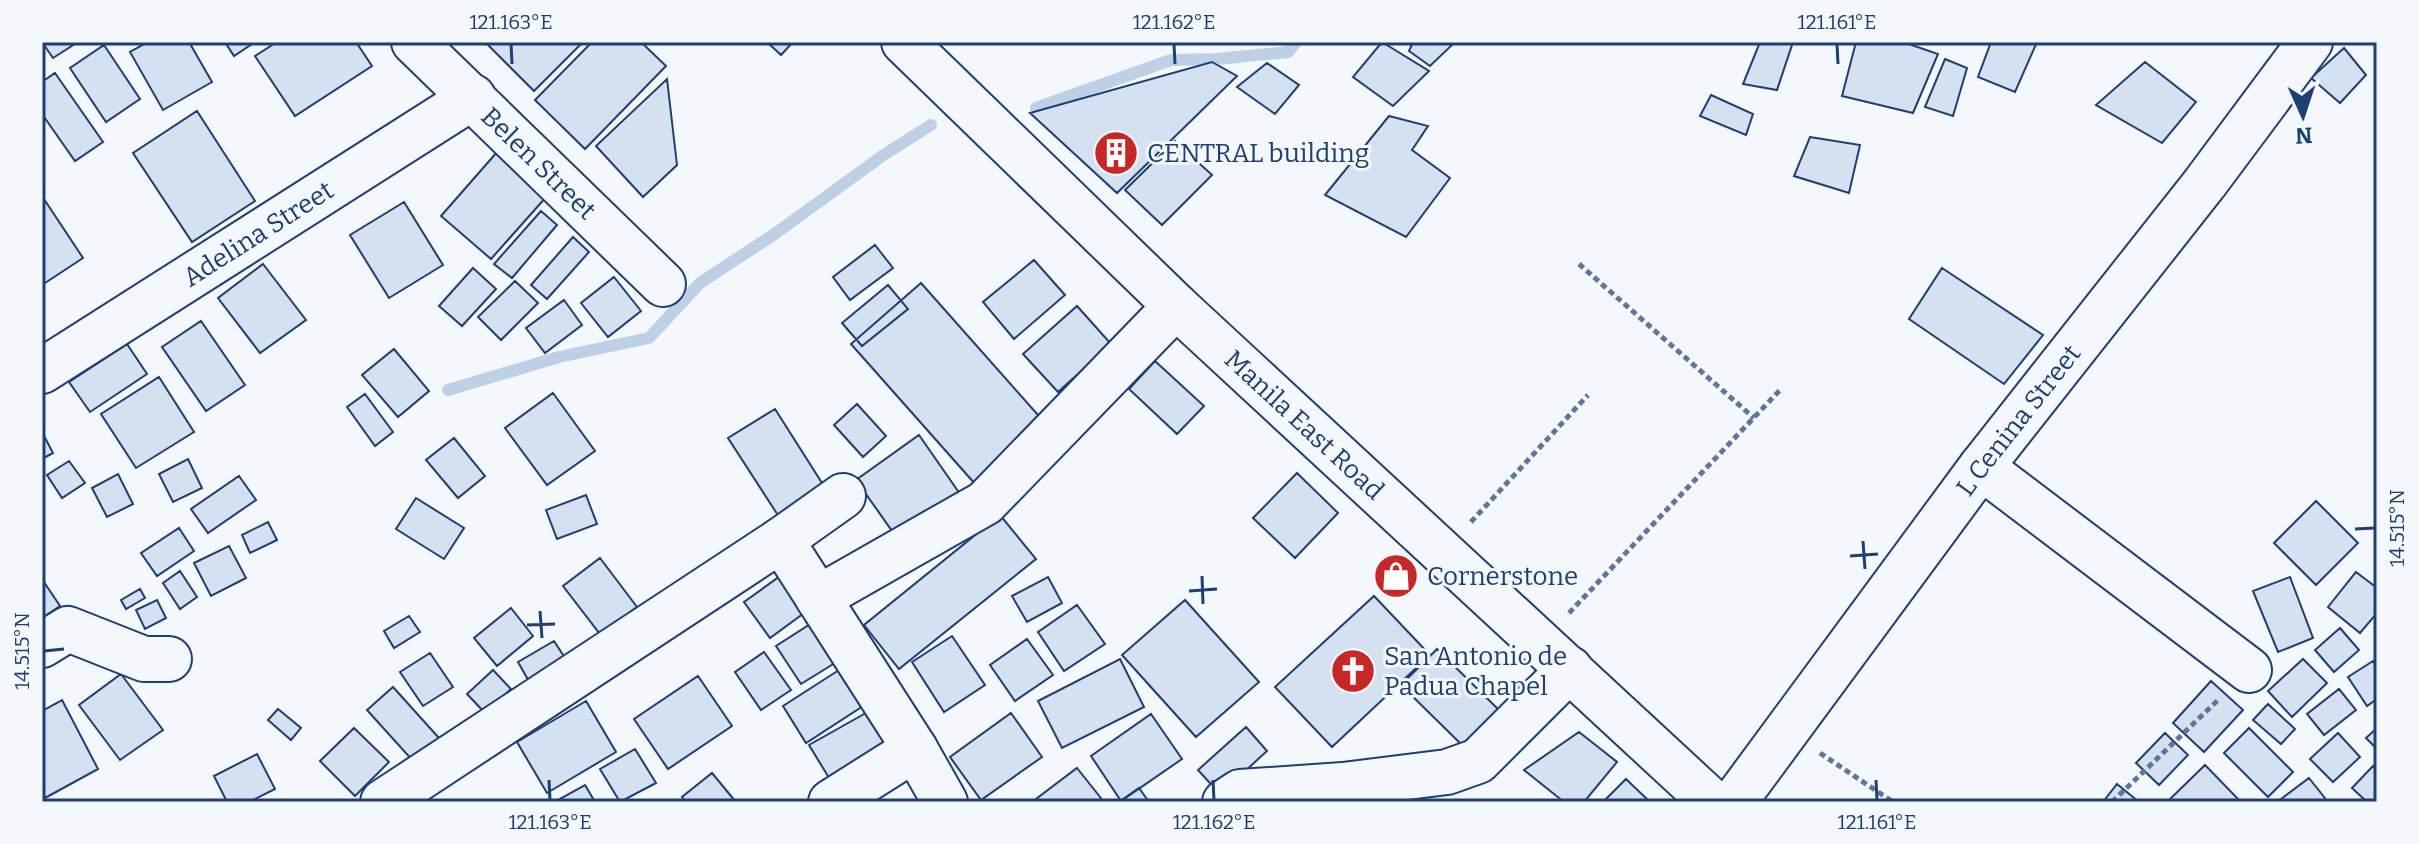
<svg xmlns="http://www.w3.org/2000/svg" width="2419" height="844" viewBox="0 0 2419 844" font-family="Bitter,serif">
  <rect width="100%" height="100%" fill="#f4f7fb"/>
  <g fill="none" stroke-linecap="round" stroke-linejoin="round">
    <!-- stream -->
    <path stroke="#bed0e5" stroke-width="12" d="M1036,108l135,-48 46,-1 71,-7 8,-10
      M448,390l111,-33 90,-19 51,-55 76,-50 109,-79 46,-29"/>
  </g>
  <!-- building -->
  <path fill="#d5e0f0" stroke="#1d3f73" stroke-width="2" d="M42,42h36l-25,16z
    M148,42h41l23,40 -49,28 -33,-58z
    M225,42h30l-21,14z
    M277,42h79l16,24 -77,50 -40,-60z
    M485,42h98l-49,49z
    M592,42h49l25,24 -81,83 -50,-49z
    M767,42h26l-12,13z
    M1382,42l47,29 -36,35 -40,-29z
    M1413,42h37l3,2 -23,22 -21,-15z
    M1760,42h33l-16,48 -34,-6z
    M1856,42h47l35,12 -25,59 -71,-17z
    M1991,42h46l-22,50 -37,-15z
    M104,45l36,54 -34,23 -36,-54z
    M2344,48l22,27 -26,28 -29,-25z
    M1945,59l22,9 -14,48 -28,-9z
    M1212,62l25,14 -120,117 -87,-80z
    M2145,62l51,40 -34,41 -66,-38z
    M1267,63l32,22 -24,29 -38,-27z
    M55,73l48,69 -28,19 -33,-47v-32z
    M667,79l10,86 -34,32 -47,-51z
    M1711,95l42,19 -7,21 -46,-19z
    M197,111l58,90 -63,41 -59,-89z
    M1389,116l39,10 -16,24 38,28 -44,59 -81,-42z
    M1810,137l50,8 -11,48 -55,-17z
    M1175,141l37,34 -50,50 -37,-35z
    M505,143l50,44 -64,72 -50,-43z
    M42,196l41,62 -41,27z
    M404,202l39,63 -54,33 -39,-63z
    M541,211l16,14 -45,53 -18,-14z
    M573,237l16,15 -42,47 -16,-14z
    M875,245l18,23 -43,32 -17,-23z
    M1034,260l31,35 -51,44 -31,-37z
    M263,264l43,56 -46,33 -42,-55z
    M473,268l23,21 -34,37 -23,-20z
    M1942,268l101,67 -39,49 -95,-65z
    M614,277l27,34 -33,26 -27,-34z
    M515,281l23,22 -37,37 -23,-23z
    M921,283l125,141 -70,61 -125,-141z
    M888,285l20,24 -46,37 -20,-23z
    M564,300l18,25 -37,28 -19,-25z
    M1077,306l34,38 -53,48 -35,-38z
    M201,321l44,64 -39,26 -44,-64z
    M127,344l20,30 -57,38 -21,-30z
    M394,349l35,42 -31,26 -36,-42z
    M1155,361l49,45 -27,28 -48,-45z
    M159,377l35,55 -58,36 -35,-54z
    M553,393l42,58 -48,34 -42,-57z
    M365,394l28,38 -18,14 -28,-39z
    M857,404l29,32 -23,21 -29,-32z
    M775,409l54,85 -46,29 -55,-85z
    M42,432l11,21 -11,6z
    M919,435l41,59 -63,44 -41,-58z
    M454,438l31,38 -27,22 -32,-38z
    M188,459l14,29 -29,14 -14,-28z
    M69,461l16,22 -23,15 -15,-23z
    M1297,473l41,40 -43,45 -42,-40z
    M118,474l15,30 -26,13 -15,-29z
    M239,476l17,24 -48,33 -17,-24z
    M586,495l11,29 -40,15 -11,-29z
    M416,498l48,30 -20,31 -48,-30z
    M2316,501l42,42 -42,42 -42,-42z
    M1000,515l36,44 -137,110 -35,-44z
    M268,522l9,18 -27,13 -8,-18z
    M179,528l15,23 -37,25 -16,-23z
    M229,546l17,32 -35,18 -17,-33z
    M600,558l37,49 -37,27 -37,-48z
    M790,569l25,36 -45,33 -26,-36z
    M180,571l17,26 -17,12 -17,-26z
    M2356,572l21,16v25l-17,20 -32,-26z
    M1048,577l14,26 -35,19 -15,-26z
    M2290,577l23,61 -35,14 -25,-61z
    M42,579l18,27 -18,12z
    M140,589l5,9 -19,11 -5,-9z
    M1374,596l56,59 -98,92 -57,-60z
    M157,600l9,18 -21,11 -9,-19z
    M1185,600l74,82 -63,55 -74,-82z
    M1077,605l28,39 -41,27 -26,-39z
    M511,608l22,28 -36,30 -23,-28z
    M826,614l25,39 -50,31 -25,-38z
    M409,616l11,16 -26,16 -10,-17z
    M2340,628l19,22 -25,22 -19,-22z
    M952,636l33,49 -41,27 -32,-50z
    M1027,639l26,36 -38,26 -25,-36z
    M554,641l13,20 -37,22 -12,-21z
    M1437,649l65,64 -36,36 -65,-64z
    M764,652l27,38 -30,20 -26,-38z
    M430,653l23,34 -30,19 -23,-34z
    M1120,659l24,48 -82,41 -24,-47z
    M2303,659l24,24 -35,34 -24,-26z
    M853,661l24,36 -71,46 -23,-37z
    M2373,661l4,6v32l-10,7 -19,-29z
    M493,670l18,19 -26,24 -18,-19z
    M121,674l42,56 -43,30 -41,-55z
    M698,676l34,50 -64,43 -34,-50z
    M2211,681l32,29 -39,42 -31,-29z
    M393,687l55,61 -25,24 -56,-62z
    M2339,689l17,21 -32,25 -17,-21z
    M62,700l36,69 -53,29 -3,-6v-81z
    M586,701l30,51 -69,41 -30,-51z
    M2268,704l27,25 -14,15 -28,-24z
    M880,705l27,46 -70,40 -28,-46z
    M278,709l23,19 -10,12 -23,-20z
    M1011,713l31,44 -61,43 -31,-43z
    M1151,714l31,45 -61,42 -30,-45z
    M1246,727l21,24 -47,43 -22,-24z
    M354,728l35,34 -34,34 -35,-35z
    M2249,728l44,44 -25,25 -44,-44z
    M2377,728v21l-11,-11z
    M1579,732l38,30 -33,40h-20l-40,-32z
    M2165,733l23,22 -29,30 -23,-22z
    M2338,733l22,24 -27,25 -23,-23z
    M635,749l21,34 -36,19 -20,-33z
    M257,754l18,35 -26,13h-22l-13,-26z
    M2205,765l36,37h-74z
    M2373,766l4,4v32h-10l-15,-14z
    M1077,768l27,34h-72z
    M712,773l24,29h-50l-4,-5z
    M2309,778l19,24h-51z
    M1626,779l24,23h-47z
    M2117,784l22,18h-36z
    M585,785l10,17 -39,-1z
    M1139,788l10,14h-30z"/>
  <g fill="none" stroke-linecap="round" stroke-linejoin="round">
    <!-- minor casing -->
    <g stroke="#1d3f73" stroke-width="48">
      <g id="minor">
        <path id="s1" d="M414,42l249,242"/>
        <path id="s2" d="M42,371l431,-274"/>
        <path d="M1981,467l268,203"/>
        <path d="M781,540l134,209 30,53"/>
        <path d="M818,598l167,-95 191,-197"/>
        <path d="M42,645l26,-16 76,30h25"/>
        <path d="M383,802l398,-262 62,-44"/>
        <path d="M831,802l84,-53"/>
        <path d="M1225,802l15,-10 103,-7 104,-13 31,-11 92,-92"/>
        <path id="s3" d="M1734,802l247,-335 224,-284 105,-141"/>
      </g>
    </g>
    <!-- major casing -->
    <g stroke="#1d3f73" stroke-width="48">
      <g id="major">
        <path id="s4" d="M904,42l272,264 536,496"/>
      </g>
    </g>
    <!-- path -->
    <path stroke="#5e769c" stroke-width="5" stroke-dasharray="6 4" stroke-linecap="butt" d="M1579,264l175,154
      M1471,522l117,-127
      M1569,613l212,-224
      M1820,753l73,49
      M2112,802l106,-102"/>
    <!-- minor -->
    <use href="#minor" stroke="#f4f7fb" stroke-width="44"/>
    <!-- major -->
    <use href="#major" stroke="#f4f7fb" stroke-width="44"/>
  </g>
  <!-- ticks -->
  <path fill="none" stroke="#1d3f73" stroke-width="3" d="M511,44l1,20M1174,44l1,20M1837,44l1,20M2355,529l20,-1M1863,541l2,28M1850,556l28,-2M1202,576l1,28M1189,591l28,-2M540,611l2,27M527,625l28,-1M44,651l20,-2M549,780l1,20M1213,780l1,20M1876,780l1,20"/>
  <!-- icons -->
  <defs>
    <g id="building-disc" transform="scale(2.3)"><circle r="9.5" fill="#c62828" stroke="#f4f7fb"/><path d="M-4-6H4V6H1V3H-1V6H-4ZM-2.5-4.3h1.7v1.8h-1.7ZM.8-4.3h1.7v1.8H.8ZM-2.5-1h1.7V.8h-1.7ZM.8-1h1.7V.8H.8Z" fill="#fff"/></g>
    <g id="shop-disc" transform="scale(2.3)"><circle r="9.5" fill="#c62828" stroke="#f4f7fb"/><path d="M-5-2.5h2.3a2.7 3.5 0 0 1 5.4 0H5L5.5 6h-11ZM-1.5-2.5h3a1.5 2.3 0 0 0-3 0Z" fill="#fff"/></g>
    <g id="church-disc" transform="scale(2.3)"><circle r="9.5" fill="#c62828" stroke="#f4f7fb"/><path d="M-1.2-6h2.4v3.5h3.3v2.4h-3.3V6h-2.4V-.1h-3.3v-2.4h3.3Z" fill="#fff"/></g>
  </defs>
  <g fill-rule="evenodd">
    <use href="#building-disc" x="1116" y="153"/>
    <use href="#shop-disc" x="1396" y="576"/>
    <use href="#church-disc" x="1353" y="671"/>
  </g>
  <g text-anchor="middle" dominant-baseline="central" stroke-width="6" stroke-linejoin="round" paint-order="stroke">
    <!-- poi labels -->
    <g font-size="26" fill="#1d3f73" stroke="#f4f7fb" text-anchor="start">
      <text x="1147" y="153">CENTRAL building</text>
      <text x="1427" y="576">Cornerstone</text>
      <text x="1384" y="656">San Antonio de<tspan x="1384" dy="30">Padua Chapel</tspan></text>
    </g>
    <!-- street labels -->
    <g font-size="26" fill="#1d3f73" stroke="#f4f7fb">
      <text stroke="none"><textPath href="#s1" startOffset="174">Belen Street</textPath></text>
      <text stroke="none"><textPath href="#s2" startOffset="256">Adelina Street</textPath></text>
      <text stroke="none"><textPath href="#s3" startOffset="476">L Cenina Street</textPath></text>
      <text stroke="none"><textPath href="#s4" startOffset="554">Manila East Road</textPath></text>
    </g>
  </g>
  <!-- border -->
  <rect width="2419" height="844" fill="none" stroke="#f4f7fb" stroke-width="88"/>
  <!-- north arrow -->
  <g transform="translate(2303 116) rotate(177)" stroke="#f4f7fb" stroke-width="6" paint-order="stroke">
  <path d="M0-6L14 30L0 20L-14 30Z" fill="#1d3f73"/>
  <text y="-12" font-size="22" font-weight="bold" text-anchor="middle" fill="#1d3f73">N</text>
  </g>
  <rect x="44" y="44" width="2331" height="756" fill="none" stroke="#1d3f73" stroke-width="3"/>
  <g font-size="20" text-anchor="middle" fill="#1d3f73">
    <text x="511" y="29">121.163°E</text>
    <text x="1174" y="29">121.162°E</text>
    <text x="1837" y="29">121.161°E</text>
    <text transform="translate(2397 528) rotate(-90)" y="7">14.515°N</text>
    <text transform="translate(22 651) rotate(-90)" y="7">14.515°N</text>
    <text x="550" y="829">121.163°E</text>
    <text x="1214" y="829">121.162°E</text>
    <text x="1877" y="829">121.161°E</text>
  </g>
</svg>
